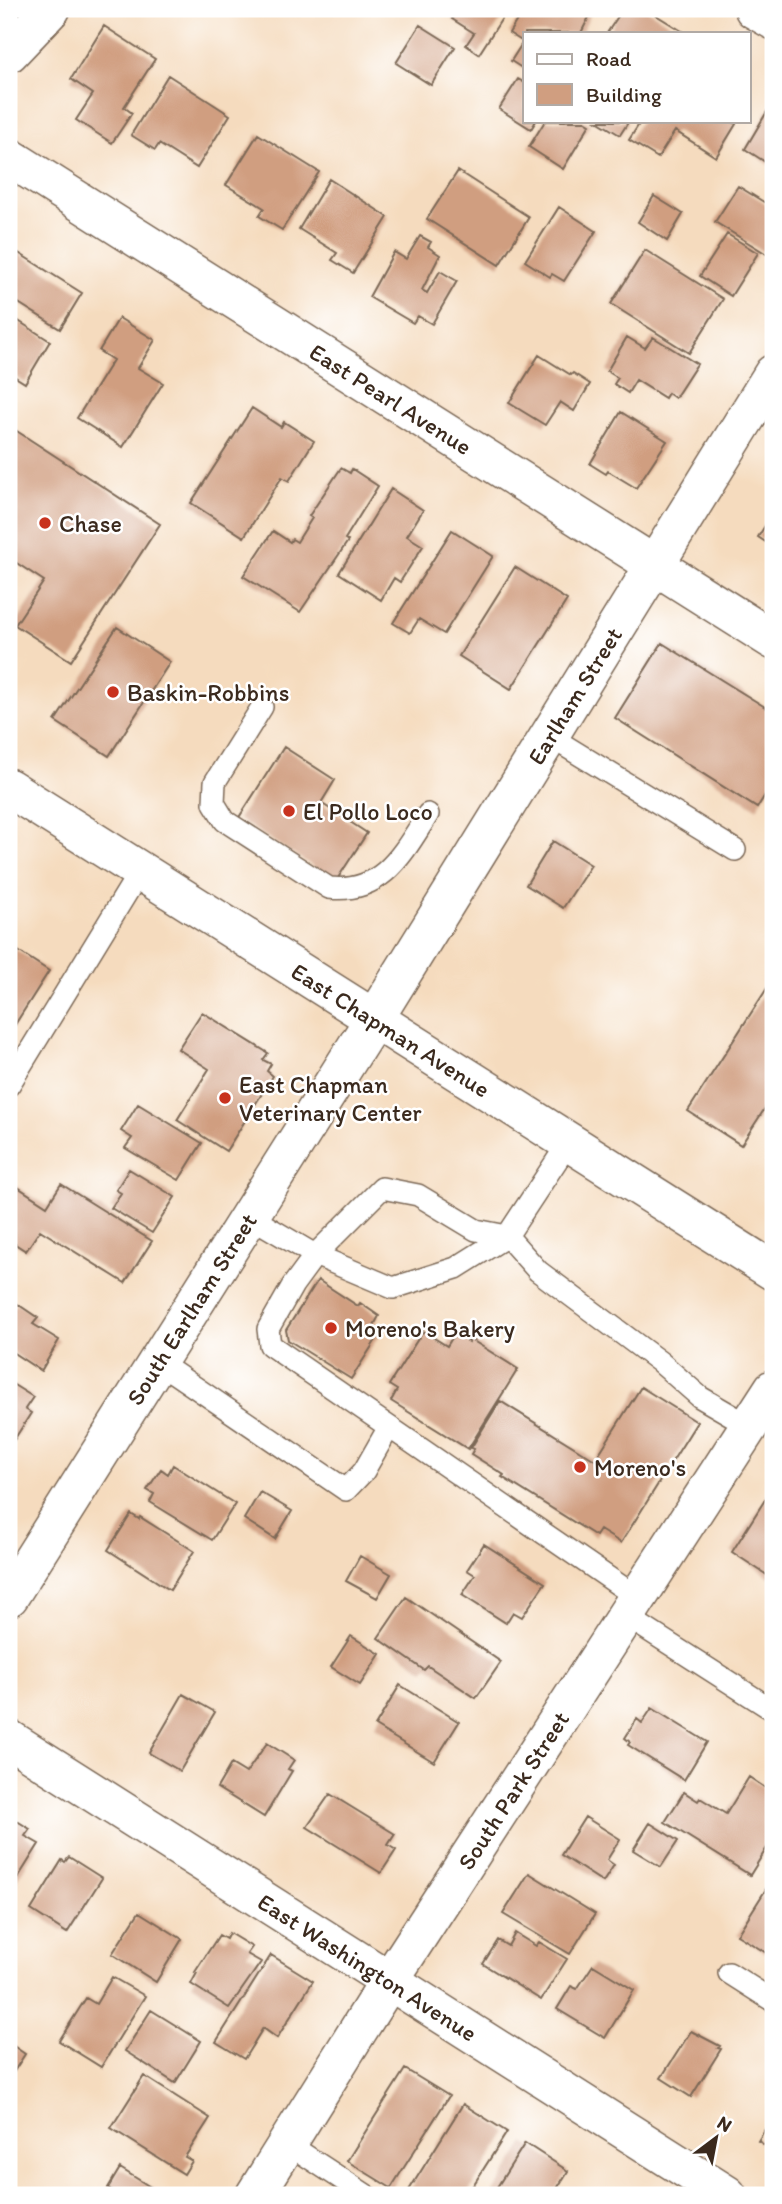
<svg xmlns="http://www.w3.org/2000/svg" width="782" height="2204" viewBox="0 0 782 2204" font-family="Itim,sans-serif">
  <rect width="100%" height="100%" fill="#fff"/>
  <filter id="ink" filterUnits="userSpaceOnUse"><feTurbulence type="fractalNoise" baseFrequency=".0143" numOctaves="2"/><feDisplacementMap in="SourceGraphic" scale="14" xChannelSelector="R" yChannelSelector="G"/><feConvolveMatrix kernelMatrix="1 2 1 2 8 2 1 2 1" color-interpolation-filters="sRGB"/></filter>
  <filter id="wash" filterUnits="userSpaceOnUse"><feTurbulence type="fractalNoise" baseFrequency=".00686" numOctaves="4" result="noise"/><feDisplacementMap in="SourceGraphic" scale="28" xChannelSelector="R" yChannelSelector="G"/><feGaussianBlur stdDeviation="1.57" result="paint"/><feColorMatrix in="noise" values="0 0 0 0 0 0 0 0 0 0 0 0 0 0 0 0 0 1.4 0 .05"/><feComposite in="paint" operator="in"/></filter>
  <g filter="url(#wash)">
    <rect width="100%" height="100%" fill="#f5dbbe"/>
    <g id="blocks">
      <!-- building -->
      <path fill="#d09e80" d="M459,9h49l-29,45 -13,-9 8,-12 -22,-14z
        M524,9h69l-12,24h-56v37l-14,-9 12,-19 -14,-9z
        M623,9h23l39,24h-78z
        M420,25l35,22 -24,38 -35,-22z
        M104,26l51,33 -31,48 8,6 -20,30 -36,-23 17,-26 -22,-15z
        M168,75l62,40 -33,53 -38,-24 -4,6 -24,-15z
        M518,79l7,4v38h11l-5,8 -32,-20z
        M768,110l5,3v54l-28,-18z
        M545,121h40l5,3 -27,45 -34,-22z
        M597,121h32l-9,14z
        M641,121h90l5,3 -20,33 -41,-26 -17,27 -29,-18z
        M258,134l61,38 -37,58 -23,-14 5,-8 -38,-23z
        M458,171l71,46 -30,48 -72,-46z
        M329,179l59,38 -35,56 -21,-13 5,-7 -38,-24z
        M738,186l29,18 4,-6 2,2v58l-58,-36z
        M654,196l29,18 -16,27 -29,-19z
        M559,207l37,24 -32,50 -12,-7 -2,3 -25,-16z
        M727,234l31,19 -27,43 -31,-20z
        M420,236l11,6 -3,5 12,8 -18,35 5,3 13,-22 17,10 -25,43 -14,-8 -5,7 -44,-26 25,-45 12,7z
        M9,247l73,46 -22,36 -51,-32z
        M645,250l78,49 -34,54 -78,-49z
        M9,315l41,26 -25,42 -16,-10z
        M119,318l36,22 -17,28 25,15 -40,64 -46,-29 36,-58 -14,-9z
        M627,337l18,11 8,-11 44,27 -22,34 -7,-5 -3,5 -29,-18 -8,13 -14,-9 4,-6 -11,-7z
        M539,355l32,20 2,-2 17,11 -16,27 -14,-9 -15,23 -36,-22z
        M252,408l29,19 3,-5 30,19 -25,40 -7,-4 -38,60 -53,-34z
        M621,412l46,29 -31,47 -28,-17 -2,3 -16,-10z
        M9,426l151,98 -89,137 -56,-36 29,-44 -35,-23z
        M341,468l9,5 2,-4 26,17 -33,53 3,2 -48,71 -57,-36 30,-45 17,11 2,-3 5,3 15,-24 -3,-2z
        M391,489l32,21 -16,26 16,10 -23,36 -6,-4 -13,22 -42,-27z
        M773,513v34l-15,-10z
        M452,530l41,26 -49,78 -25,-15 -9,14 -17,-10z
        M515,567l52,33 -56,89 -52,-33z
        M117,627l53,35 -61,94 -54,-35z
        M662,643l111,69v70l-16,26 -142,-90z
        M284,747l51,33 -14,23 46,30 -31,48 -98,-62z
        M553,841l38,24 -28,43 -37,-23z
        M9,945l40,26 -40,63z
        M773,979v117l-32,49 -53,-34z
        M202,1012l66,41 -5,7 8,4 -4,7 6,5 -47,75 -49,-31 32,-51 -31,-20z
        M138,1104l64,39 -23,37 -54,-32 7,-10 -11,-7z
        M129,1169l46,28 -23,36 -41,-25 10,-15 -5,-3z
        M61,1184l91,57 -27,42 -85,-53 -14,21 -17,-11v-43l7,-11 31,20z
        M318,1280l40,26 2,-3 19,13 -6,11 8,5 -30,47 -63,-39 -2,-10z
        M16,1303l22,15 -5,6 26,16 -18,31 -32,-21v-35z
        M423,1331l24,15 8,-13 14,9 1,-3 48,30 -50,80 -77,-48 6,-11 -8,-5z
        M9,1382l24,15 -8,12 6,4 -17,27 -5,-3z
        M641,1387l56,35 -76,121 -21,-13 -4,6 -94,-59 2,-2 -33,-21 3,-5 -3,-1 29,-47 95,59z
        M173,1465l62,39 -23,36 -62,-38 4,-8 -7,-4 14,-21 7,5z
        M773,1487v92l-41,-27z
        M260,1492l32,19 -17,28 -31,-20z
        M131,1514l8,5 1,-2 54,34 -24,39 -62,-40z
        M484,1544l61,39 -23,34 -9,-5 -7,11 -44,-28 13,-20 -8,-5z
        M360,1556l31,18 -14,24 -31,-17z
        M406,1597l95,65 -25,36 -48,-32 -4,4 -46,-32z
        M351,1636l29,18 -20,31 -29,-18z
        M400,1685l59,37 -25,40 -59,-36z
        M183,1694l32,18 -35,59 -31,-18z
        M652,1708l55,34 -23,38 -56,-35 2,-3 -5,-4 12,-19 5,4z
        M267,1743l27,17 -6,9 4,2 -28,46 -47,-29 14,-24 15,9z
        M749,1777l24,16v45l-23,37 -85,-53 19,-30 14,9 2,-3 26,16z
        M330,1794l65,40 -7,11 8,5 -15,23 -74,-46z
        M9,1816l21,13 -5,7 14,8 -30,48z
        M585,1817l35,22 -13,21 7,5 -11,17 -42,-27z
        M650,1823l28,18 -17,26 -28,-17z
        M69,1857l33,21 -35,55 -36,-23 31,-50 3,2z
        M529,1873l66,41 -25,40 -67,-40z
        M773,1878v79l-36,-22z
        M139,1912l43,27 -26,43 -44,-28z
        M229,1933l23,14 -5,7 14,8 -32,46 -38,-24 6,-11 -2,-1 24,-37 7,4z
        M515,1933l21,13 3,-4 28,17 -26,41 -58,-36 15,-24 10,6z
        M271,1955l42,26 -36,57 -14,-10 -19,31 -28,-17z
        M593,1965l41,25 -29,48 -48,-29 14,-23 6,3z
        M112,1977l33,19 -44,71 -42,-26 27,-43 10,6z
        M151,2010l50,31 -26,42 -50,-32z
        M691,2031l29,15 -2,2 3,1 -30,48 -30,-19z
        M9,2043l16,11 -16,25z
        M405,2069l44,27 -58,92 -44,-27z
        M144,2076l66,42 -25,39 7,4 -8,13 -73,-46z
        M463,2104l44,28 -40,63h-61z
        M773,2105v45l-15,-9 15,-25 -5,-3z
        M525,2143l43,28 -15,24h-61z
        M120,2168l43,27h-48l1,-2 -8,-5z"/>
    </g>
  </g>
  <g filter="url(#ink)">
    <use href="#blocks" fill-opacity="0" stroke="#7c6856" stroke-width="2"/>
    <g fill="none" stroke-linecap="round" stroke-linejoin="round">
      <!-- service casing -->
      <g stroke="#7c6856" stroke-width="24">
        <path id="service" d="M262,707l-47,75 -1,21 11,18 104,67c54,6 74,-35 99,-74
          M549,736l186,114
          M9,1085l131,-214
          M249,1216l66,39 67,-67 36,7 58,35 31,6 62,-94
          M158,1362l188,128 18,-19 25,-44
          M638,1598l-368,-253 -2,-16 25,-44 22,-30 78,33 63,-20 51,-32 31,35 122,91 40,35 50,29
          M626,1616l142,91 5,-1
          M729,1973l44,28
          M288,2144l78,51"/>
      </g>
      <!-- minor casing -->
      <g stroke="#7c6856" stroke-width="41">
        <g id="minor">
          <path d="M754,9l19,11"/>
          <path id="s1" d="M9,157l764,483"/>
          <path id="s2" d="M9,1597l365,-578 399,-645"/>
          <path id="s3" d="M255,2195l134,-214 384,-592"/>
        </g>
      </g>
      <!-- tertiary casing -->
      <g stroke="#7c6856" stroke-width="41">
        <g id="tertiary">
          <path d="M9,53l42,-44"/>
          <path id="s4" d="M9,1739l718,456"/>
        </g>
      </g>
      <!-- primary casing -->
      <g stroke="#7c6856" stroke-width="41">
        <g id="primary">
          <path id="s5" d="M9,788l764,483"/>
        </g>
      </g>
      <!-- service -->
      <use href="#service" stroke="#fff" stroke-width="21"/>
      <!-- minor -->
      <use href="#minor" stroke="#fff" stroke-width="38"/>
      <!-- tertiary -->
      <use href="#tertiary" stroke="#fff" stroke-width="38"/>
      <!-- primary -->
      <use href="#primary" stroke="#fff" stroke-width="38"/>
    </g>
  </g>
  <!-- markers -->
  <g fill="#c8321e" stroke="#fff" stroke-width="2.5">
    <circle cx="45" cy="523" r="7"/>
    <circle cx="113" cy="692" r="7"/>
    <circle cx="289" cy="811" r="7"/>
    <circle cx="225" cy="1098" r="7"/>
    <circle cx="331" cy="1328" r="7"/>
    <circle cx="580" cy="1467" r="7"/>
  </g>
  <g text-anchor="middle" dominant-baseline="central" stroke-width="5" stroke-linejoin="round" paint-order="stroke">
    <!-- street labels -->
    <g font-size="24" fill="#3b2a1e" stroke="#fff">
      <text stroke="none"><textPath href="#s1" startOffset="452">East Pearl Avenue</textPath></text>
      <text stroke="none"><textPath href="#s2" startOffset="1064">Earlham Street</textPath></text>
      <text stroke="none"><textPath href="#s5" startOffset="452">East Chapman Avenue</textPath></text>
      <text stroke="none"><textPath href="#s2" startOffset="341">South Earlham Street</textPath></text>
      <text stroke="none"><textPath href="#s3" startOffset="480">South Park Street</textPath></text>
      <text stroke="none"><textPath href="#s4" startOffset="425">East Washington Avenue</textPath></text>
    </g>
    <!-- poi labels -->
    <g font-size="24" fill="#3b2a1e" stroke="#fff" text-anchor="start">
      <text x="59" y="523">Chase</text>
      <text x="127" y="692">Baskin-Robbins</text>
      <text x="303" y="811">El Pollo Loco</text>
      <text x="239" y="1084">East Chapman<tspan x="239" dy="28">Veterinary Center</tspan></text>
      <text x="345" y="1328">Moreno's Bakery</text>
      <text x="594" y="1467">Moreno's</text>
    </g>
  </g>
  <!-- margin -->
  <rect width="782" height="2204" fill="none" stroke="#fff" stroke-width="35"/>
  <!-- legend -->
  <rect x="523" y="32" width="228" height="91" fill="#ffffff" stroke="#b1aaa5" stroke-width="2"/>
  <rect x="537" y="54" width="35" height="10" fill="#ffffff" stroke="#b1aaa5" stroke-width="2"/>
  <text x="586" y="66" font-size="21" fill="#3b2a1e">Road</text>
  <rect x="537" y="84" width="35" height="21" fill="#d09e80" stroke="#b1aaa5" stroke-width="2"/>
  <text x="586" y="102" font-size="21" fill="#3b2a1e">Building</text>
  <!-- north arrow -->
  <g transform="translate(716 2138) rotate(32)" stroke="#ffffff" stroke-width="5" paint-order="stroke">
  <path d="M0-5L12 26L0 18L-12 26Z" fill="#3b2a1e"/>
  <text y="-10" font-size="19" font-weight="bold" text-anchor="middle" fill="#3b2a1e">N</text>
  </g>
</svg>
